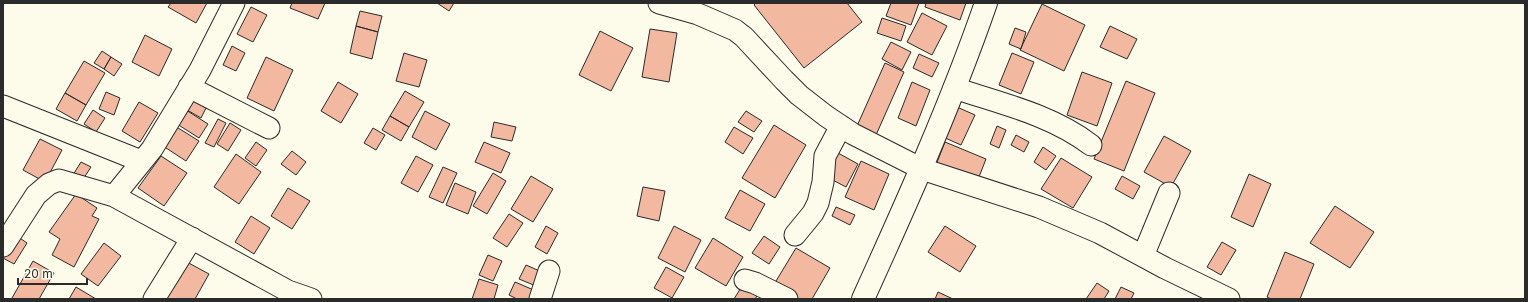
<svg xmlns="http://www.w3.org/2000/svg" width="1528" height="302" viewBox="0 0 1528 302" font-family="Inter,sans-serif">
  <rect width="100%" height="100%" fill="#fdfbea"/>
  <!-- building -->
  <path fill="#f2b8a0" stroke="#2b2b2b" d="M171,3h36l-11,20 -28,-16z
    M292,3h33l-7,16 -28,-11z
    M437,3h17l-5,8z
    M756,3h91l15,19 -58,46 -50,-63z
    M891,3h28l-8,22 -25,-9z
    M926,3h40l-6,17 -35,-13z
    M1042,4l43,21 -21,46 -44,-21z
    M251,7l16,8 -14,27 -16,-8z
    M360,11l22,5 -4,16 -22,-6z
    M922,13l25,13 -15,29 -25,-13z
    M882,18l24,8 -5,15 -24,-8z
    M356,26l22,6 -6,27 -22,-6z
    M1110,26l27,13 -10,20 -27,-12z
    M1015,28l11,4 -5,17 -12,-5z
    M650,29l27,4 -8,49 -27,-5z
    M600,31l33,17 -22,43 -32,-16z
    M145,35l27,14 -13,27 -27,-14z
    M891,42l20,10 -9,18 -20,-11z
    M232,46l13,7 -9,18 -13,-6z
    M102,51l9,6 -7,12 -10,-6z
    M404,53l23,7 -8,27 -23,-6z
    M1012,53l22,9 -13,32 -22,-9z
    M919,54l20,9 -7,14 -19,-9z
    M111,57l11,7 -8,12 -10,-7z
    M266,57l27,13 -19,41 -27,-13z
    M84,61l21,12 -19,32 -21,-12z
    M885,63l19,9 -28,63 -19,-9z
    M1082,72l30,11 -15,43 -30,-11z
    M1126,81l29,12 -31,78 -30,-12z
    M338,82l20,12 -17,29 -20,-12z
    M912,82l18,8 -14,36 -18,-8z
    M405,91l19,11 -15,25 -19,-11z
    M106,92l14,6 -6,17 -15,-6z
    M65,93l21,12 -9,16 -21,-12z
    M190,94l18,10 -7,14 -19,-11z
    M139,102l19,11 -18,29 -18,-11z
    M957,107l18,8 -14,30 -18,-8z
    M93,110l12,8 -9,14 -12,-8z
    M186,110l22,14 -9,14 -22,-14z
    M425,111l25,13 -14,26 -24,-13z
    M746,111l16,10 -8,11 -16,-10z
    M390,116l19,11 -8,14 -19,-11z
    M218,119l8,4 -12,24 -9,-4z
    M494,122l22,5 -4,14 -21,-4z
    M230,123l11,7 -13,21 -11,-7z
    M774,125l32,20 -31,53 -33,-20z
    M175,126l24,15 -13,20 -23,-15z
    M997,126l9,4 -7,18 -9,-4z
    M734,127l19,11 -10,16 -18,-12z
    M373,128l12,7 -9,15 -12,-7z
    M1016,135l13,7 -5,10 -13,-7z
    M1164,136l27,15 -20,36 -27,-15z
    M40,139l22,11 -17,32 -22,-12z
    M256,142l11,8 -11,16 -11,-8z
    M484,142l26,11 -9,20 -26,-11z
    M945,142l41,17 -9,23 -41,-17z
    M1043,147l13,9 -10,14 -12,-8z
    M292,151l14,11 -10,13 -15,-11z
    M838,153l20,11 -12,23 -21,-11z
    M236,154l25,18 -22,32 -25,-17z
    M161,156l26,17 -23,33 -26,-18z
    M416,156l17,9 -15,27 -17,-9z
    M1061,158l31,19 -19,31 -32,-19z
    M861,161l28,13 -15,36 -29,-13z
    M81,162l10,5 -11,17 -9,-6z
    M443,167l14,6 -14,30 -14,-6z
    M493,173l13,8 -19,33 -14,-8z
    M1249,174l22,10 -18,43 -22,-10z
    M531,176l22,13 -20,33 -22,-13z
    M1122,176l18,10 -7,13 -18,-10z
    M455,183l21,9 -8,22 -22,-9z
    M643,187l22,4 -6,30 -22,-5z
    M288,188l22,13 -18,28 -21,-13z
    M740,190l25,14 -15,27 -25,-13z
    M76,194l21,14 -5,8 7,3 -25,48 -22,-12 8,-16 -11,-7z
    M1335,206l39,26 -24,36 -40,-25z
    M836,207l19,8 -5,10 -18,-9z
    M509,214l14,9 -16,24 -14,-9z
    M251,216l19,12 -16,26 -19,-12z
    M546,226l12,7 -11,21 -12,-7z
    M674,226l27,14 -16,32 -27,-14z
    M945,226l31,20 -16,26 -32,-20z
    M14,234l13,9 -13,21 -11,-6v-6z
    M764,236l16,11 -11,17 -17,-11z
    M713,238l30,19 -17,29 -31,-18z
    M1222,242l14,8 -15,25 -14,-8z
    M104,243l17,13 -23,30 -17,-12z
    M796,248l34,20 -18,31h-17l-22,-13z
    M1285,252l29,12 -14,35h-29l-4,-2z
    M488,255l14,6 -9,20 -14,-6z
    M33,261l21,12 -15,26h-26l-1,-1z
    M185,261l24,13 -14,25h-31z
    M526,265l16,7 -6,14 -17,-7z
    M666,267l18,10 -12,21 -18,-10z
    M479,279l19,6 -4,14h-22z
    M515,282l21,9 -4,8h-15l-8,-4z
    M1097,283l12,8 -5,8h-18z
    M742,286l15,10 -2,3h-21z
    M76,287l20,12h-27z
    M1121,287l13,6 -3,6h-16z
    M938,292l15,7h-18z"/>
  <g fill="none" stroke-linecap="round" stroke-linejoin="round">
    <!-- minor casing -->
    <g stroke="#2b2b2b" stroke-width="23">
      <path id="minor" d="M659,3l39,11 37,16 9,7 40,43 15,15 27,21 27,18 69,35 117,38 61,26 65,35 64,31
        M189,87l80,41
        M954,88c46,15 98,27 137,57
        M3,106l138,55
        M114,196l174,95 23,8
        M795,235l18,-22 5,-10 5,-21 2,-26 16,-30
        M3,246l33,-51 13,-11 10,-4 55,16 38,-47 48,-79 34,-67
        M1143,256l26,-63
        M745,280l10,3 32,16
        M154,299l38,-61
        M540,299l9,-28"/>
    </g>
    <!-- secondary casing -->
    <g stroke="#2b2b2b" stroke-width="24">
      <path id="secondary" d="M863,299c44,-97 88,-195 123,-296"/>
    </g>
    <!-- minor -->
    <use href="#minor" stroke="#fdfbea" stroke-width="21"/>
    <!-- secondary -->
    <use href="#secondary" stroke="#fdfbea" stroke-width="22"/>
  </g>
  <!-- border -->
  <rect width="1528" height="302" fill="none" stroke="#2b2b2b" stroke-width="8"/>
  <!-- scale -->
  <path d="M18 278v6h69v-6" fill="none" stroke="#2b2b2b" stroke-width="2"/>
  <text x="24" y="278" font-size="12" fill="#2b2b2b" stroke="#fdfbea" stroke-width="3" paint-order="stroke">20 m</text>
</svg>
